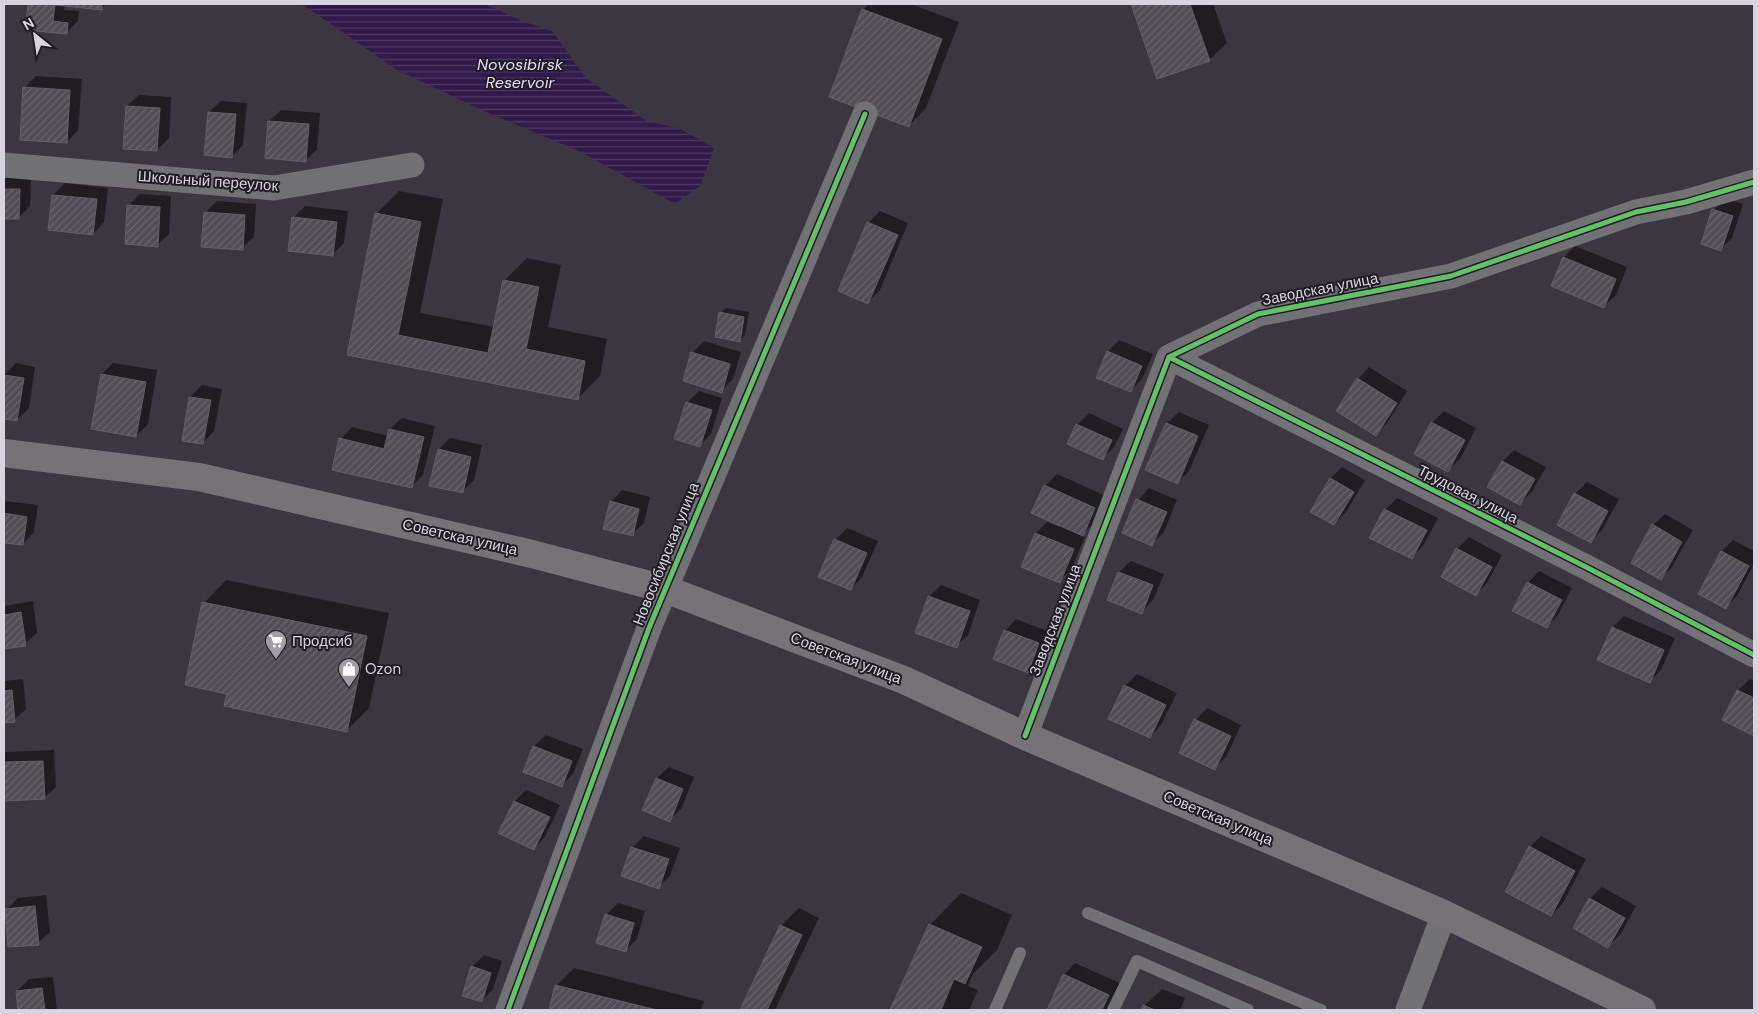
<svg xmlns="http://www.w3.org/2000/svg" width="1758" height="1014" viewBox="0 0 1758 1014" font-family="'DM Sans',sans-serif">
  <defs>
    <pattern id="water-rules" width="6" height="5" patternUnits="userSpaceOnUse" patternTransform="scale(1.25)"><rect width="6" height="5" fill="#311a49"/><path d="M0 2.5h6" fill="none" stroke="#4e3a63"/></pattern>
    <pattern id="building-hatch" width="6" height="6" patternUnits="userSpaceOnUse" patternTransform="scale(1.25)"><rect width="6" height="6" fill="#514d56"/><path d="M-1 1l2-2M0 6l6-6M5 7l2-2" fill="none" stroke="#69666e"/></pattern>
  </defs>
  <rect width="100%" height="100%" fill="#3b3641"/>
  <!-- water -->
  <path fill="url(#water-rules)" d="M302,4h183l37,17 30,10 34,47 62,44 31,6 35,20 -13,37 -26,19 -96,-53 -91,-38 -91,-43z"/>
  <!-- shadow -->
  <path fill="#0007" d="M29,4h77l-5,5 -36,-4 -1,5 15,1 -1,10 -12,12 -40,-5z
    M869,4h42l48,18 -33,86 -17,18 -46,-116z
    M1133,4h80l14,39 -18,17 -51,17z
    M36,76l46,3 -4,51 -11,12 -43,-54z
    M139,95l32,2 -2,41 -12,12 -30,-44z
    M221,101l26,2 -4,42 -11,11 -23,-44z
    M281,110l39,3 -3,36 -11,11 -37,-39z
    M4,177l27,1 -1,28 -12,12h-14z
    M65,183l43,5 -4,34 -11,12 -40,-39z
    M399,191l44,8 -23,114 75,14 9,-46 23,-23 34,7 -13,62 59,12 -7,37 -23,23 -228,-45 28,-141z
    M140,194l31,2 -2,38 -12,11 -28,-40z
    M1725,198l18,6 -11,34 -12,11 -6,-39z
    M217,201l39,3 -2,33 -12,11 -37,-35z
    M305,206l43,5 -4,32 -12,12 -39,-37z
    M880,211l28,12 -28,67 -12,12v-79z
    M1575,246l52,21 -11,28 -12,11 -40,-49z
    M726,308l23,4 -4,23 -5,5 -20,-27z
    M1119,340l34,14 -11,25 -11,12 -23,-39z
    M704,341l37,11 -8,27 -12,12 -29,-38z
    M16,363l19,4 -6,41 -12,12 -13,-3v-42z
    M113,363l44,7 -9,54 -12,12 -34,-62z
    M1369,367l38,24 -20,32 -11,11 -18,-55z
    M202,385l20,4 -8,42 -11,12 -20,-3 7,-43z
    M699,391l23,7 -11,36 -11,11 -13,-42z
    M1444,411l32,17 -16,31 -12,11 -16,-47z
    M1179,412l30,13 -20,46 -12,12 -30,-14 20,-46z
    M1089,413l34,16 -9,18 -12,12 -33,-16 9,-19z
    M402,418l33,8 -12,49 -12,12 -70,-48 11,-12 36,9 2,-7z
    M450,438l32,7 -8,35 -12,12 -23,-43z
    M1514,450l32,17 -14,25 -12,11 -17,-42z
    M1342,467l23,13 -19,32 -12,12 -22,-13 19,-33z
    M1057,474l49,22 -12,27 -13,13 4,1 -14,33 -12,11 -23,-48 11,-11 12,5 1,-2 -15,-39z
    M1587,482l32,17 -17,31 -12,12 -32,-18 17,-30z
    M1149,488l28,12 -13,32 -12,12 -28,-12 14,-32z
    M622,490l28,7 -6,26 -12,11 -21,-32z
    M1397,498l41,20 -15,28 -12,12 -40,-21 15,-28z
    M4,501l34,4 -4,27 -11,12 -19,-3z
    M1665,514l28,16 -21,37 -11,11 -8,-53z
    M847,528l31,13 -16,36 -11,12 -16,-49z
    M1469,537l33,18 -15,28 -11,11 -19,-45z
    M1733,540l21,11v13l-17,32 -11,11 -27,-14 23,-42z
    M1131,561l33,13 -11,26 -11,12 -33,-13 10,-27z
    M1539,571l33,17 -14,27 -11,12 -19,-44z
    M226,580l163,33 -20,95 -22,22 -119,-37 -24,-90z
    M941,585l39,15 -12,35 -12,11 -27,-49z
    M33,601l4,32 -12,11 -21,4v-42z
    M1624,616l51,22 -14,32 -12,12 -51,-23 15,-32z
    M1016,619l34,13 -11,28 -11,11 -23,-40z
    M1137,674l40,19 -16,32 -11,12 -25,-51z
    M23,679l3,30 -12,11 -10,1v-40z
    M1750,679l4,2v54l-30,-16 14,-29z
    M1207,708l34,17 -15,32 -12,12 -18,-49z
    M546,735l37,14 -10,25 -12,12 -36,-15 9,-25z
    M54,750l2,37 -12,11 -40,2v-46l2,-2z
    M669,767l25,10 -13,32 -12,11 -25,-10 13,-32z
    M526,790l34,15 -15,32 -11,12 -34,-16 15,-32z
    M644,836l36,12 -10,28 -12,11 -26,-39z
    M1541,836l45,23 -23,44 -12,12 -21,-68z
    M1602,887l34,19 -16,29 -12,11 -34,-19 16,-29z
    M961,893l51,22 -15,35 -24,24 -5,12 10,4 -9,20h-77l38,-85z
    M46,895l4,37 -12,11 -32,-33 12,-12z
    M618,903l27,8 -8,28 -12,12 -19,-36z
    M799,908l20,10 -44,92h-33l39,-84z
    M484,955l18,6 -9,28 -11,12 -10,-34z
    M1075,963l45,20 -12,27h-60l16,-35z
    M574,968l130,33 -3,9h-145l-5,-1 6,-24z
    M53,977l4,33h-38l-2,-19 12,-12z
    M1162,989l23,9 -5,12h-38l2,-4z"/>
  <!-- building -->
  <path fill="url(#building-hatch)" stroke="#635e68" d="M28,4h74v6l-47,-5 -2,16 15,2 -1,11 -42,-4z
    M1131,4h59l20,57 -53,18z
    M862,9l80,30 -33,88 -80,-30z
    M23,87l47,3 -3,53 -47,-3z
    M126,106l34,2 -3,43 -34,-2z
    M208,112l28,2 -4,44 -28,-3z
    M268,121l41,3 -3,38 -41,-4z
    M4,189h16l-1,30h-15z
    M52,195l45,4 -4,36 -45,-5z
    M127,205l33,2 -2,40 -33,-3z
    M1712,209l21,7 -12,35 -20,-7z
    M204,212l41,3 -2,35 -42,-3z
    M375,213l46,9 -23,113 90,18 15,-73 36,7 -13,62 59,12 -7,39 -231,-45z
    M292,217l45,5 -4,34 -45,-5z
    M867,222l31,13 -30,69 -30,-13z
    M1563,257l53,22 -12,29 -53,-22z
    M719,312l25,5 -4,25 -25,-5z
    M1107,351l35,15 -11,26 -35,-14z
    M691,352l39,12 -8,29 -39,-12z
    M101,374l45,8 -10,55 -45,-8z
    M4,375l20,3 -7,43 -13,-2z
    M1357,378l40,25 -21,33 -40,-25z
    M189,397l22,3 -8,44 -21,-3z
    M686,402l26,8 -12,37 -26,-8z
    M1431,422l34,18 -17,32 -34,-18z
    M1166,423l32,13 -20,48 -33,-14z
    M1076,424l36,16 -9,20 -36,-16z
    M389,429l35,8 -12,51 -80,-18 7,-32 45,11z
    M438,449l33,8 -8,36 -34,-7z
    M1502,461l33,18 -15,26 -33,-18z
    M1330,478l24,14 -20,33 -24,-13z
    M1044,485l51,23 -12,28 -52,-23z
    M1574,493l34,18 -17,32 -34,-18z
    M1136,499l31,13 -15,34 -30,-13z
    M610,501l29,8 -6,27 -30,-7z
    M1384,509l43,21 -15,29 -43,-21z
    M4,513l23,4 -4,28 -19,-2z
    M1652,524l30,18 -21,38 -30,-17z
    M1035,533l39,16 -14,34 -39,-16z
    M834,539l33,14 -16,37 -33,-13z
    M1456,548l36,19 -16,29 -35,-19z
    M1721,551l28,15 -23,43 -28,-15z
    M1118,572l35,13 -11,29 -35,-14z
    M1527,582l35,18 -15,28 -35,-17z
    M928,596l42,15 -13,37 -42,-15z
    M202,602l165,34 -20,96 -123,-26 3,-12 -42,-9z
    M21,612l5,34 -22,3v-34z
    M1612,627l52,23 -14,33 -53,-23z
    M1004,630l35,13 -11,30 -35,-14z
    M1124,685l42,20 -16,33 -42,-19z
    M12,690l3,32 -11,1v-32z
    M1737,690l17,8v38l-32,-16z
    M1194,719l37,17 -16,34 -36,-17z
    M533,746l39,15 -10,26 -39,-15z
    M43,761l2,38 -41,2v-39z
    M656,778l27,11 -13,33 -28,-12z
    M514,801l36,16 -16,33 -36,-17z
    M1529,846l46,25 -24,45 -46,-24z
    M631,847l38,12 -10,30 -38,-13z
    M1589,898l36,20 -17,30 -35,-20z
    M35,906l4,39 -31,2 -3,-38z
    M605,914l29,9 -8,29 -30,-9z
    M929,924l53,23 -17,37 -11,-5 -13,31h-51z
    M780,925l22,10 -35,75h-27z
    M471,966l20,7 -9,29 -20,-6z
    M1063,974l46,21 -7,15h-55z
    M555,985l102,25h-108z
    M42,988l3,22h-27l-2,-19z
    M1143,1005l12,5h-14z"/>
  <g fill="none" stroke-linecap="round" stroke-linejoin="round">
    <!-- service -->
    <path stroke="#727175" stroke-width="12" d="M1088,913l233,97
      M995,1010l25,-57
      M1113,1010l24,-49 111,49"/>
    <!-- minor -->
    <path stroke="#727175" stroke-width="25" d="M4,165l270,23 138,-23
      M1169,357l419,211 166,87
      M1025,736l144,-379 89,-43 193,-38 185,-64 50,-10 68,-20
      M508,1010l141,-382 216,-514
      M1408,1010l36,-96"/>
    <!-- secondary -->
    <path stroke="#767278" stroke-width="28" d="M4,453l195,24 333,77 133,35 239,91 121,56 419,178 198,96"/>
    <!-- cycleway casing -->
    <g stroke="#1f1c25" stroke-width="8">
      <path id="cycleway" d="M1169,357l419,211 166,87
        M1025,736l144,-379 89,-43 193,-38 185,-64 50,-10 68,-20
        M508,1010l141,-382 216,-514"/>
    </g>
    <!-- cycleway -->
    <use href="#cycleway" stroke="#61c268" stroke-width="5"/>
  </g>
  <!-- icons -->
  <defs>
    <g id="supermarket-pin" transform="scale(1.125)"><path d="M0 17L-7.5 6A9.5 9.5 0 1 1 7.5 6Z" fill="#a19ca8" stroke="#1f1c25"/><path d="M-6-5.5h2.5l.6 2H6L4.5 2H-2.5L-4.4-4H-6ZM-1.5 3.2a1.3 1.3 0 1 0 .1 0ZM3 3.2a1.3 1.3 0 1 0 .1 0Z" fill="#fff"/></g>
    <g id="shop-pin" transform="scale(1.125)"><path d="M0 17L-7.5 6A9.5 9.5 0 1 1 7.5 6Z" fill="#a19ca8" stroke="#1f1c25"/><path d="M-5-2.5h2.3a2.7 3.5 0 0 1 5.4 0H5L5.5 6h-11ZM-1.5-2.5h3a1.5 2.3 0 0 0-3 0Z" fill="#fff"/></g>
  </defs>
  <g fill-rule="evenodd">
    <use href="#supermarket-pin" x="276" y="641"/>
    <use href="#shop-pin" x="349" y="669"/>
  </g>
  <g text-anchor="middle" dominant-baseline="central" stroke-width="4" stroke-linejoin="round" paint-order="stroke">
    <!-- street labels -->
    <g font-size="15" fill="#d8d3e0" stroke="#1f1c25">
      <text transform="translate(208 181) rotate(4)">Школьный переулок</text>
      <text transform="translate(1320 289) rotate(-11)">Заводская улица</text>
      <text transform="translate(1468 494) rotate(27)">Трудовая улица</text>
      <text transform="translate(460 537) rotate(13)">Советская улица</text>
      <text transform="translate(666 554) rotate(-68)">Новосибирская улица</text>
      <text transform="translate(1055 620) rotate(-69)">Заводская улица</text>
      <text transform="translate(846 658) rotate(21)">Советская улица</text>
      <text transform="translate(1218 818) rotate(23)">Советская улица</text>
    </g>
    <!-- poi labels -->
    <g font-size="15" fill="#d8d3e0" stroke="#1f1c25" text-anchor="start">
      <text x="292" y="641">Продсиб</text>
      <text x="365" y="669">Ozon</text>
    </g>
    <!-- water labels -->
    <g font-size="16" font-style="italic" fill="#e8dafd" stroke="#1f1c25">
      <text x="520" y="64">Novosibirsk<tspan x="520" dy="18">Reservoir</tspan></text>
    </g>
  </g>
  <!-- border -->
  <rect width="1758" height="1014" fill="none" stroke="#d8d3e0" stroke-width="10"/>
  <!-- north arrow -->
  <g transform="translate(35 35) rotate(330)" stroke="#1f1c25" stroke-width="4" paint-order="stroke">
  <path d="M0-4L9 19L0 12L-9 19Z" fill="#d8d3e0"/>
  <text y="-8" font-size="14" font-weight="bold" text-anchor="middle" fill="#d8d3e0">N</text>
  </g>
</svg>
